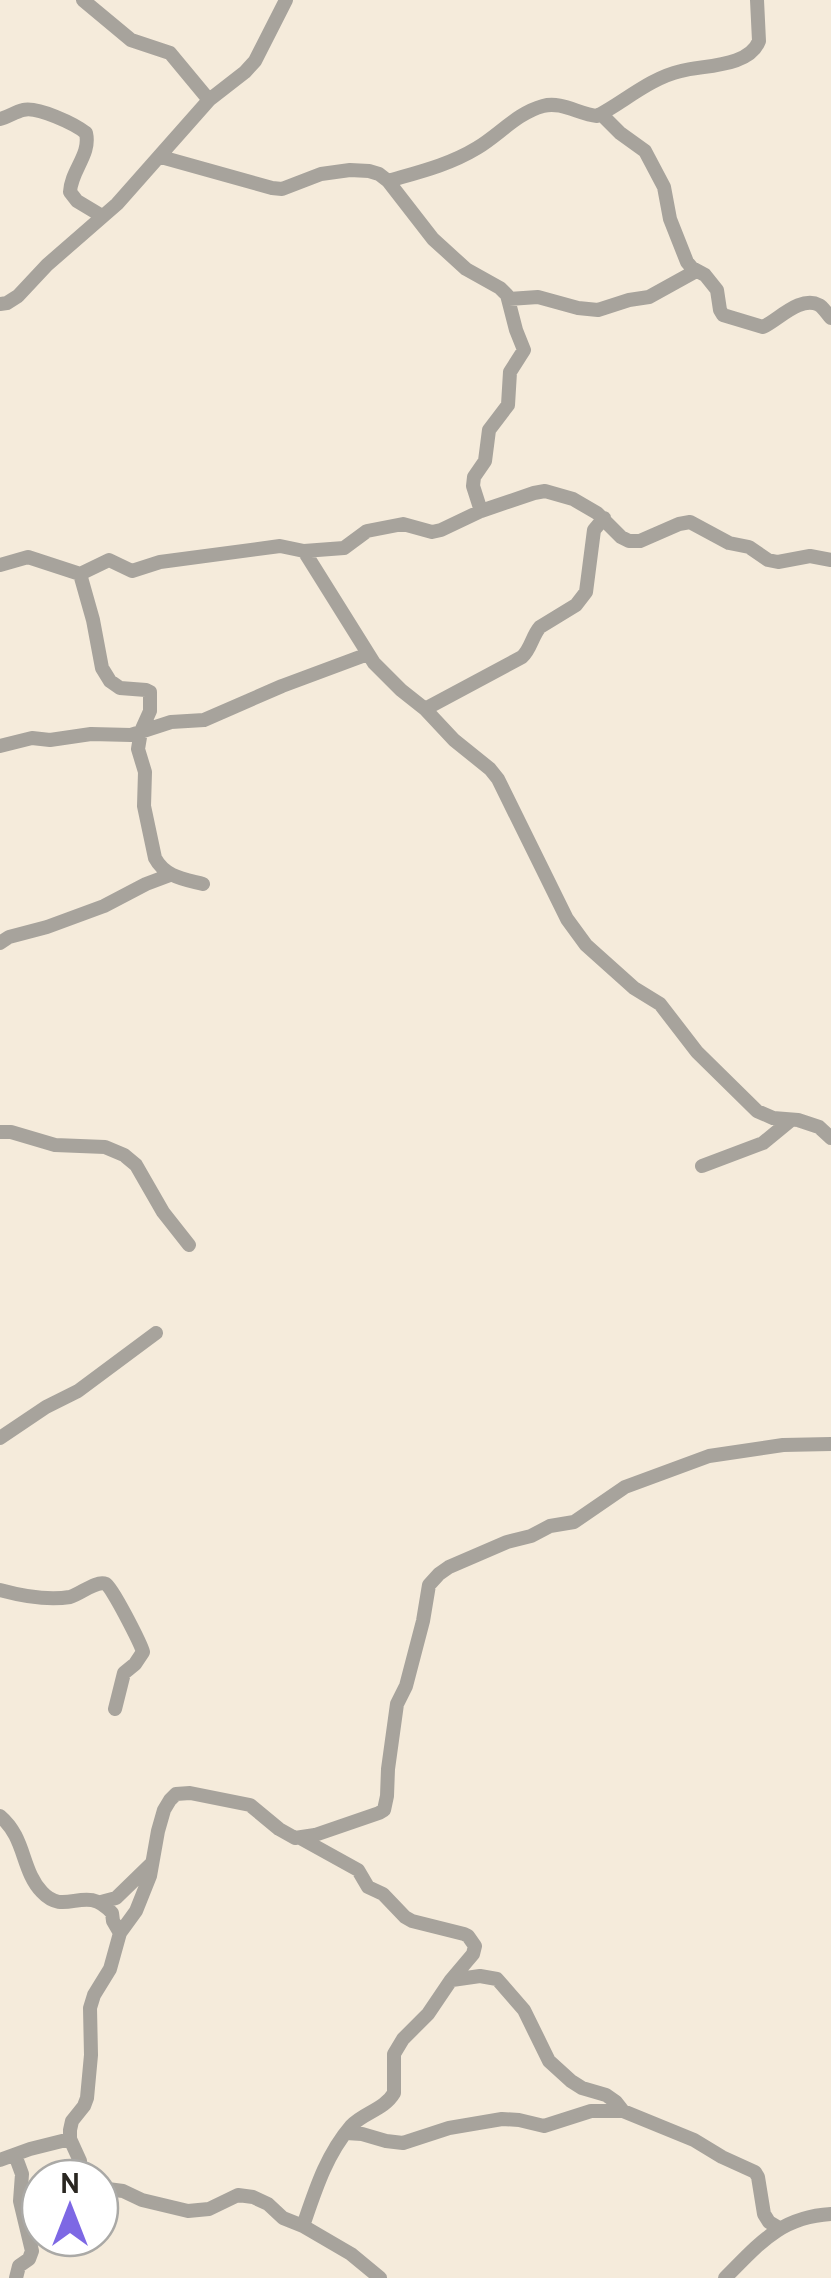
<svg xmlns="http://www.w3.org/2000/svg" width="831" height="2278" viewBox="0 0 831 2278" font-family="Overpass,sans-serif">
  <rect width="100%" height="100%" fill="#f5ebdb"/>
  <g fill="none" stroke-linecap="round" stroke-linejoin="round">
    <!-- minor -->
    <path stroke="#a7a39c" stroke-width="14" d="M83,0l48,40 39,13 39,47
      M601,114l19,19 25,18 19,36 6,32 17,43 5,6 13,7 12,15 3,20 3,5 40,12c15,-7 38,-32 56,-22 5,3 8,9 12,13
      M0,119c8,-2 15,-7 23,-9 14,-4 52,14 63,23 5,22 -15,37 -16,59l7,9 25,15
      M161,157l111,31 10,1 39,-15 29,-4 19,1 10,3 9,7 45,58 33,30 34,19 7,7 9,35 8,20 -14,22 -2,33 -19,25 -4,31 -11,16 -1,9 8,25
      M388,181c31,-9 61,-16 89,-33 22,-13 40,-35 66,-42 18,-5 36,8 54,10 27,-14 53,-38 84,-45 23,-6 68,-4 78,-30l-2,-41
      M509,299l29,-2 40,11 20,2 31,-10 20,-3 47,-26
      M0,304l7,-1 11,-7 29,-31 70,-61 92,-104 36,-28 10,-11 31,-61
      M304,551l40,-3 23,-17 36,-7 29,8 9,-2 40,-19 53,-18 11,-2 28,8 24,14 24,24 8,4h11l39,-17 11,-2 39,21 20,4 19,13 10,2 32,-6 21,4
      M0,565l28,-8 52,17 29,-14 23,11 28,-9 120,-16 24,5 70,112 27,27 24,19 29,31 36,29 8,10 69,140 19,26 48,43 26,16 37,48 60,59 16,7 25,2 21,7 12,11
      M80,574l13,46 9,48 8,13 10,7 26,2 4,2v19l-9,20 -3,18 7,23 -1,34 11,52c10,19 29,21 48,26
      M425,709l97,-52c9,-8 10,-21 18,-30l36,-22 10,-13 8,-62 10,-12
      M0,746l32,-8 18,2 41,-6 40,1 40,-13 33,-2 78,-34 86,-32
      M0,943l9,-6 38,-10 57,-21 42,-22 24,-9
      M0,1132h11l44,13 50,2 19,8 12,10 27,47 26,33
      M702,1166l61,-23 28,-23
      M0,1438l46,-31 32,-16 78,-58
      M0,1590c22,6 47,11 70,7 11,-3 26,-17 36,-13 6,3 35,60 37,68l-8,12 -11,9 -9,36
      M0,1816c26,22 21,54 42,76 24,26 43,-10 70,21l1,8 7,12
      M302,1839l56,31 10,17 15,7 22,23 7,4 52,13 4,2 7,10 -2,8 -22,26 -23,34 -25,25 -9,15v39c-10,17 -30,19 -43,33 -25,29 -36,65 -48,100
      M101,1902l15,-4 36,-35
      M452,1980l28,-4 17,3 27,31 25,51 22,20 11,7 24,7 10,7 7,9
      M346,2133l16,1 24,7 17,2 46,-15 53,-9 17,1 25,6 47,-15h32l71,29 28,17 33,15 3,5 6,37 5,8 10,6
      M15,2155l7,19 -2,27 12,50 -3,8 -10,7 -3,12
      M0,2160l30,-11 40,-10
      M81,2178l-1,-17 -10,-22v-9l2,-9 12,-15 3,-8 4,-43 -1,-47 4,-13 16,-26 10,-36 16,-22 14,-35 8,-45 6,-21 6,-10 6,-6 14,-1 60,12 29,24 16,9 20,-3 64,-22 5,-3 3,-14 1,-27 9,-65 9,-18 17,-65 6,-36 10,-11 10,-7 58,-25 24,-6 19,-10 24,-4 51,-35 84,-31 74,-11 48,-1
      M100,2188l23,3 19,9 46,11 21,-2 29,-14 15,2 15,7 15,14 20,8 48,28 29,24
      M725,2278c34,-34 55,-61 106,-64"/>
  </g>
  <!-- north arrow -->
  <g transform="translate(70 2208)"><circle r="48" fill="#ffffff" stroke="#aaa9a6" stroke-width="2.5"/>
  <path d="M0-8L18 38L0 25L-18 38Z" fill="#7d68e4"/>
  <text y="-15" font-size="28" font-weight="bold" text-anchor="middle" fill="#2a2721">N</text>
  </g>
</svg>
